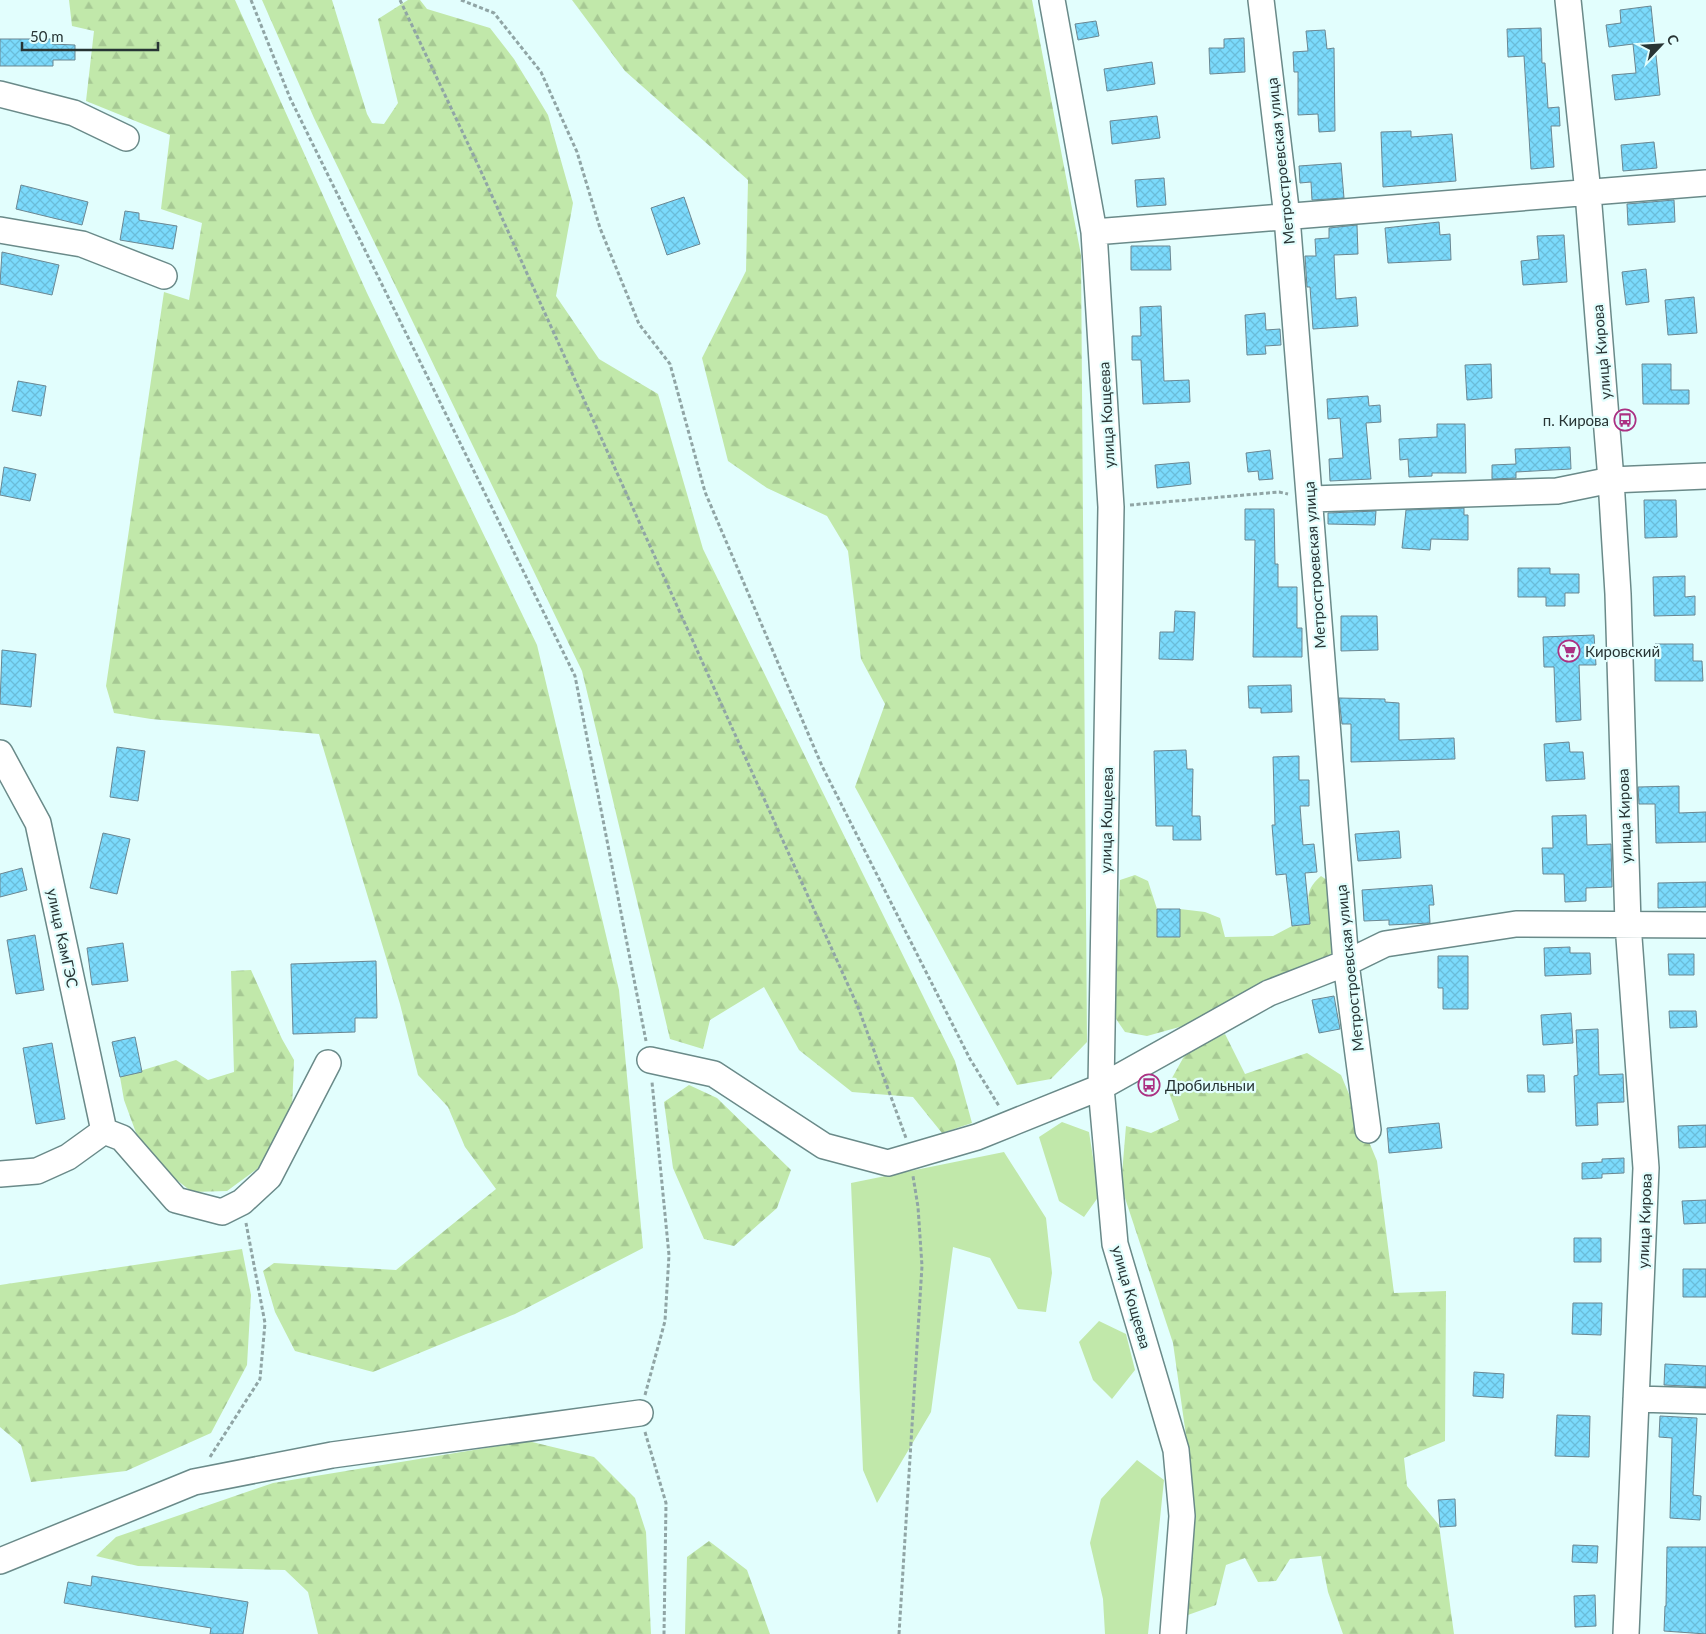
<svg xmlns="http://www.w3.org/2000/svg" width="1706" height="1634" viewBox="0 0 1706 1634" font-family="Lato,sans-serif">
  <defs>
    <pattern id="forest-firs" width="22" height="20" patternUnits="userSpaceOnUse" patternTransform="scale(1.25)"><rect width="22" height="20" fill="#c1e8aa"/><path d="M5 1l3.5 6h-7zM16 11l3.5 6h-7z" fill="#a6c893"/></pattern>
    <pattern id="building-cross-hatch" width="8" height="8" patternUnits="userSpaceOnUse" patternTransform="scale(1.25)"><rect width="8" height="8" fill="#7bdafc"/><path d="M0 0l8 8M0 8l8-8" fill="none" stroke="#6abcd9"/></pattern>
  </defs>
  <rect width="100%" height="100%" fill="#e2fefd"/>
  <!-- grass -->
  <path fill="#c1e8aa" d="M1062,1122l27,10 10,64 -15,21 -25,-16 -20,-64z
    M1004,1152l42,66 6,55 -6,39 -28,-3 -28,-51 -37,-11 -22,165 -54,91 -14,-33 -12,-287z
    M1099,1321l27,13 9,36 -23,29 -19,-19 -14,-38z
    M1137,1460l27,20 -16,154h-43l-2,-35 -13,-56 11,-44z"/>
  <!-- forest -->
  <path fill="url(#forest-firs)" d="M69,0h166l132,293 170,352 82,345 24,258 -128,66 -142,58 -78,-21 -20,-39 -12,-41 11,-8 122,7 100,-81 -31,-42 -17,-40 -30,-32 -18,-71 -81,-270 -168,-15 -37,-6 -8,-27 58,-394 25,8 13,-77 -41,-14 9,-74 -84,-34 8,-70 -22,-5z
    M262,0h70l35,114 5,9 12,1 14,-21 -20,-84 30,-19h12l7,9 63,19 24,31 34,56 25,88 -17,93 43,63 59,35 45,155 252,512 17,62 -30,10 -29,-36 -61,-5 -53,-42 -35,-63 -54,33 -7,29 -33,-10 -88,-368 -268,-553z
    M572,0h460l49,255 6,787 -36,37 -34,6 -162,-298 30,-83 -24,-45 -13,-108 -21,-35 -60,-28 -39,-27 -26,-103 44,-87 2,-91 -123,-109z
    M1135,875l13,6 9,28 1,28h21l1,-28 25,3 15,6 5,19 48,-1 19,-10 18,-2c0,-22 -8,-32 11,-48l9,6 6,70 -66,28 -87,46 -36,10 -22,-4 -11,-16 6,-136z
    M251,970l31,69 12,21 -2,49 -28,55 -37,27 -35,1 -33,-26 -20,-25 -15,-41 -4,-23 56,-17 32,20 26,-8 -3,-101z
    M1225,1034l20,40 62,-21 34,22 36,86 17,132 52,-2 -1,150 -41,17 3,28 32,39 15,109h-111l-15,-42 -7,-36 -31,3 -14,22 -18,1 -13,-24 -19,7 -10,40 -31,11 4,-159 -16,-114 -52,-157 5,-60 25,7 28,-13 -12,-33 20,-36z
    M689,1085l28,13 74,72 -14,38 -43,38 -30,-7 -31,-71 -9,-66z
    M242,1249l9,46 -4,70 -36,68 -85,38 -95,11 -10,-37 -21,-18v-142z
    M528,1441l66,16 41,41 11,34 5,102h-333l-10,-42 -23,-22 -147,-4 -42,-10 20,-19 157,-54z
    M709,1541l38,29 23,64h-85l2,-77z"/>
  <!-- building -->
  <path fill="url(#building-cross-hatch)" stroke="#6b8792" d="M1651,6l9,89 -45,5 -3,-25 24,-2 -3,-29 -24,3 -3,-22 15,-2 -1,-13z
    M1096,21l3,15 -21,4 -3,-16z
    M1541,28l1,35h3l3,45 11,-1 1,19h-9l3,41 -23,2 -7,-113 -16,1 -1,-28z
    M1325,30l2,19 7,-1 1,83 -16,1 -1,-18 -20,1v-43h-4l-1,-20 15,-1 -2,-20z
    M1244,38l1,34 -35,2 -1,-26h15v-9z
    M0,39h52v5l23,1v15h-22v6h-53z
    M1152,62l3,22 -48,7 -3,-22z
    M1157,116l3,22 -48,6 -2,-23z
    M1411,131v6l41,-3 4,47 -73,6 -2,-55z
    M1654,142l3,26 -34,3 -2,-26z
    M1341,163l3,35 -32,2 -1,-18 -11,1 -1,-17z
    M1164,178l2,27 -29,2 -2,-27z
    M21,185l67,17 -6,23 -66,-16z
    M684,197l16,47 -33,11 -16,-47z
    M1674,200l1,22 -47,3 -1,-21z
    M125,211l14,2v7l38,6 -4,23 -53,-9z
    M1439,222l1,13 10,-1 1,26 -63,3 -3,-35z
    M1357,225l1,29 -24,1 2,44 20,-2 2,29 -45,3 -3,-42h-3l-2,-31h11l-1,-17 14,-1v-10z
    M1564,235l3,47 -44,3 -2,-24 18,-2 -2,-23z
    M1131,246h39l1,24h-40z
    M2,252l57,13 -7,30 -52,-11z
    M1646,269l3,33 -23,3 -4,-33z
    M1694,297l3,36 -29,2 -3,-35z
    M1161,306l3,75 25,-1 1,22 -47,2 -2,-44h-9v-24h9l-1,-29z
    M1265,313l1,17 14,-1 1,16 -16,1 1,8 -19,1 -2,-40z
    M1491,364l1,34 -25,2 -2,-35z
    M1642,364h29v26h18v14h-46z
    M18,381l28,5 -5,30 -29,-5z
    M1368,396l1,10 11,-1 1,17 -15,1 5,56 -41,2 -1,-22 14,-1 -3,-40 -12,1 -1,-20z
    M1437,424h28l1,49h-34v3l-23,1 -1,-18 -8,1 -1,-21 38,-2z
    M1570,447l1,22 -55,3v6l-24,1v-14l24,-1 -1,-15z
    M1270,450l3,29 -14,1 -1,-9 -10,1 -2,-19z
    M1189,462l2,22 -34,4 -2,-23z
    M4,467l32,7 -6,27 -30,-6z
    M1644,500h32l1,37 -32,1z
    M1464,508v7h4v25l-37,-1 -1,11 -28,-2 4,-38z
    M1245,509h29l1,55h3v23h19v41h5v29h-49l2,-117h-10z
    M1376,511l-1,14 -47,-1v-11z
    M1518,568h32v6h29v19h-14v13h-19v-9h-28z
    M1685,576v21l10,-1v19l-41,1 -1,-39z
    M1175,611l20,1 -2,48 -34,-1 1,-27h14z
    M1341,616h36l1,34 -37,1z
    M1594,635l2,30h-17l2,55 -25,2 -2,-55h-10l-1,-30z
    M1655,644h38v17h9l1,20h-48z
    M2,650l34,4 -5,53 -31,-3z
    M1291,685l1,27 -31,1v-5h-12l-1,-22z
    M1339,698l46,1v3l14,1v37l55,-2 1,21 -104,3v-38h-9z
    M1569,742l1,10h13l2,27 -39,2 -2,-37z
    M117,747l28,4 -7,50 -28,-4z
    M1186,750l1,19h6l-1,47h8l1,24h-28v-14h-17l-2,-75z
    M1299,756v24h10v26h-9l3,39 11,-1 3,28 -12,1 5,51 -18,2 -6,-52 -10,1 -4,-50h3l-2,-68z
    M1679,786v27l27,-1v30l-50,1 -1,-39h-16l-1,-17z
    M1586,815l1,30 24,-1 1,43 -26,1v13l-21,1 -1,-28h-21l-1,-26h11l-1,-32z
    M1399,831l2,27 -43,3 -3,-27z
    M103,833l27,6 -13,55 -27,-6z
    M22,868l5,22 -27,7v-23z
    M1706,882v25l-48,1v-25z
    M1432,885l2,20h-5l1,18 -41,2v-5l-25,1 -2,-31z
    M1157,909h23v28h-23z
    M35,935l9,55 -28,4 -9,-54z
    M123,943l5,38 -36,4 -5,-37z
    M1570,947v6h20l1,21 -46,2 -1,-28z
    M1668,954h26v21h-25z
    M1438,956h30v53h-25v-21h-5z
    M376,961l1,57h-22v14l-62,2 -2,-70z
    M1334,996l6,33 -21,4 -7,-33z
    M1669,1011h27l1,16 -27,1z
    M1571,1013l2,30 -30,2 -2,-30z
    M1598,1029l1,46 24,-1 1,28 -27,1 1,22 -22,1 -2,-50 4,-1 -2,-45z
    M135,1037l7,35 -22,5 -8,-35z
    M52,1043l13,76 -29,5 -13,-76z
    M1527,1075h17l1,17h-17z
    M1439,1123l3,25 -53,5 -2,-25z
    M1706,1125v22l-27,1 -1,-22z
    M1624,1158v15l-22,1v4l-20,1v-16l20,-1v-3z
    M1706,1200v23l-22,1 -2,-23z
    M1574,1238h27v24h-27z
    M1683,1269h23v28h-23z
    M1573,1303h29l-1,32 -29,-1z
    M1665,1364l41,2v21l-42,-2z
    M1474,1372l30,2 -1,24 -30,-2z
    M1557,1415l33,1 -1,41 -34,-1z
    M1660,1416l37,2 -4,77 8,1 -1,24 -30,-2 2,-80 -13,-1z
    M1455,1499l1,27 -16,1 -2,-27z
    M1573,1545l25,1 -1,17 -25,-1z
    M1667,1547h39v87l-42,-3 1,-25h1z
    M92,1576l156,26 -5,32h-33l1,-6 -147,-25 4,-21 23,4z
    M1595,1595l1,31 -21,1 -1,-31z"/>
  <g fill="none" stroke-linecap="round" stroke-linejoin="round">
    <!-- minor casing -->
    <g stroke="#6a8a89" stroke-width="28">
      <path id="minor" d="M1052,0l42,232 17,275 -10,580 14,157 61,206 6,66 -9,118
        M1261,0l26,217 59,746 22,167
        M1568,0l20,193 23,287 7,114 10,330 18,244 -20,466
        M0,94l74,19 52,25
        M0,230l82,14 82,32
        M1094,232l612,-49
        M1311,499l246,-8 54,-11 95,-4
        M0,753l38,70 66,308
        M650,1060l64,14 110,72 64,17 89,-26 124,-50 168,-94 77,-30 39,-19 131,-20 190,1
        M0,1174l37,-3 31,-14 36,-26 18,7 54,62 46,12 20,-10 27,-25 59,-114
        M1636,1399l70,2
        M0,1561l194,-79 138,-27 308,-42"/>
    </g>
    <!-- path -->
    <path stroke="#90a5a5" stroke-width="3" stroke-dasharray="4 2.5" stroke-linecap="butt" d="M251,0l39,98 285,578 71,365
      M400,0l79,167 379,840 48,131
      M461,0l33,13 47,59 36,80 23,76 39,96 31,40 35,128 117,274 148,293 29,47
      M1130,505l149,-13 9,2
      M645,1395l20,-74 4,-66 -17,-173
      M645,1432l21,71 -2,131
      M210,1457l50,-78 5,-56 -19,-100
      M899,1634l23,-368 -4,-59 -5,-31"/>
    <!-- minor -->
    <use href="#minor" stroke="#fff" stroke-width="25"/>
  </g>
  <!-- icons -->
  <defs>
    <g id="bus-ring" transform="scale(1.125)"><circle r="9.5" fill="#e2fefd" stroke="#ab3082" stroke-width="1.5"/><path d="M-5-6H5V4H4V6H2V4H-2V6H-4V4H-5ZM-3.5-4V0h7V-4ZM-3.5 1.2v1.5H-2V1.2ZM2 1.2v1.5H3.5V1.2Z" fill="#ab3082"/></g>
    <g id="supermarket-ring" transform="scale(1.125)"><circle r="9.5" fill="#e2fefd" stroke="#ab3082" stroke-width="1.5"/><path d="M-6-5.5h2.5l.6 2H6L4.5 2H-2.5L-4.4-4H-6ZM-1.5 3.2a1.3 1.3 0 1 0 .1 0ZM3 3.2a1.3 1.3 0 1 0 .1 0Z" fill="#ab3082"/></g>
  </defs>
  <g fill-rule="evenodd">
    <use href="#bus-ring" x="1625" y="420"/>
    <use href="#supermarket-ring" x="1569" y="651"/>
    <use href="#bus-ring" x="1149" y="1085"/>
  </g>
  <g text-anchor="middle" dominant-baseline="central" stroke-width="4.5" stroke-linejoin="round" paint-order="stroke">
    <!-- street labels -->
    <g font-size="15" fill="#273434" stroke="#e2fefd">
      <text transform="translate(1280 161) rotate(-96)">Метростроевская улица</text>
      <text transform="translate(1601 352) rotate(-95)">улица Кирова</text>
      <text transform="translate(1106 415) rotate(-93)">улица Кощеева</text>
      <text transform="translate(1314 565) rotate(-94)">Метростроевская улица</text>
      <text transform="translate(1624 816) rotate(-92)">улица Кирова</text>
      <text transform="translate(1106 820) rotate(-89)">улица Кощеева</text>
      <text transform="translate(63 938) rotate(78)">улица КамГЭС</text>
      <text transform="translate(1349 968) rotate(-96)">Метростроевская улица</text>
      <text transform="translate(1644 1221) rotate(-88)">улица Кирова</text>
      <text transform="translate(1132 1297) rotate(74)">улица Кощеева</text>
    </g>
    <!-- poi labels -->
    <g font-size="15" fill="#273434" stroke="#e2fefd" text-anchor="start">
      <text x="1609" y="420" text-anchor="end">п. Кирова</text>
      <text x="1585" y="651">Кировский</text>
      <text x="1165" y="1085">Дробильныи</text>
    </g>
  </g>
  <!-- north arrow -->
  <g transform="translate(1661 45) rotate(65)" stroke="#e2fefd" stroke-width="4" paint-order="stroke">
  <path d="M0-4L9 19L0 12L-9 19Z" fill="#273434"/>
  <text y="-8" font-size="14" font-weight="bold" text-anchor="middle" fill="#273434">С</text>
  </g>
  <!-- scale -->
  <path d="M22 42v8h136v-8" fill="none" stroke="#273434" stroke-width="2.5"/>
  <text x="30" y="42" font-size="15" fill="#273434" stroke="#e2fefd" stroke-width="4" paint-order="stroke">50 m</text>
</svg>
